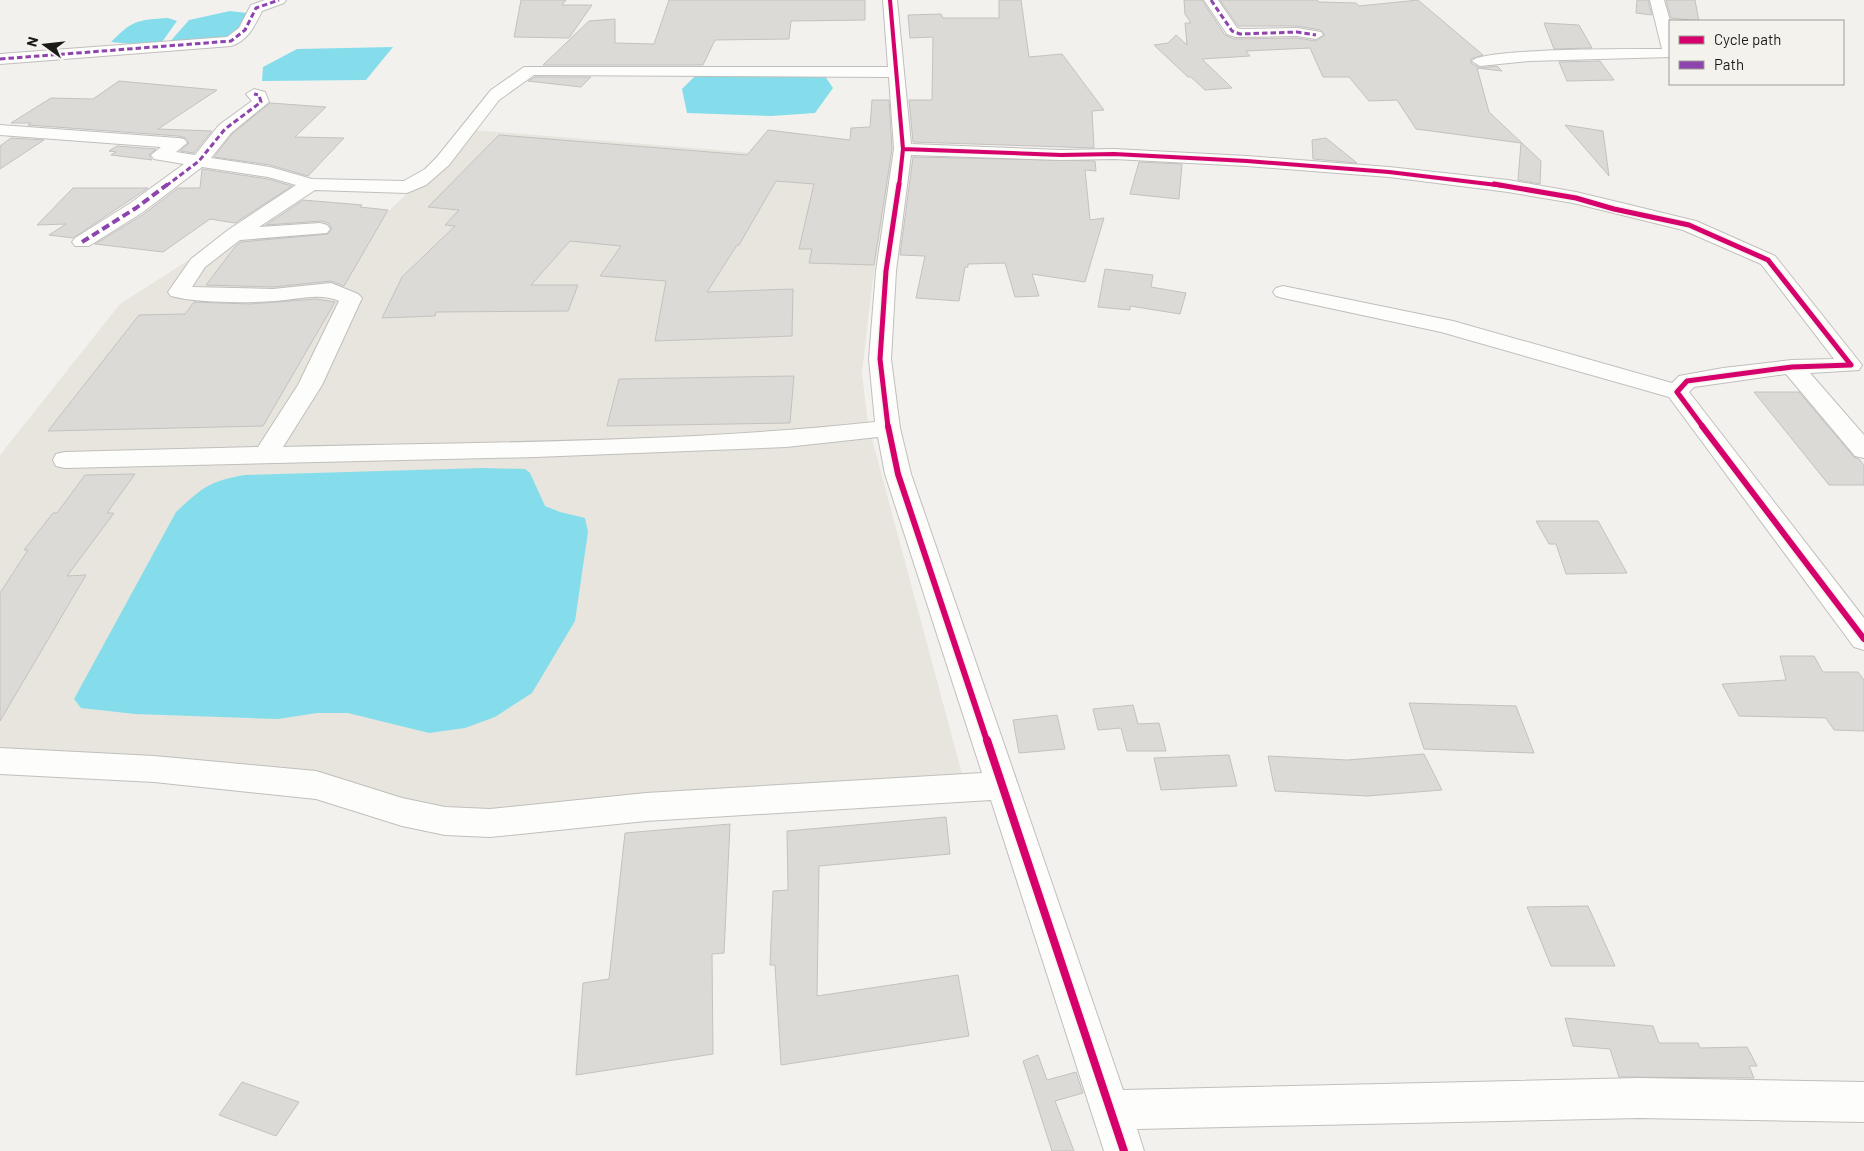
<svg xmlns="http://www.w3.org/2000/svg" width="1864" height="1151" viewBox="0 0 1864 1151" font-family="Barlow,sans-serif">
  <rect width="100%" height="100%" fill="#f3f1ee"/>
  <!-- built -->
  <path fill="#e7e5dd" d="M473,130l418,34 -19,122 -10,87 6,51 97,361 -514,25 -144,-38 -307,-15v-302l120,-151 136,-87 116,10z"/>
  <!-- water -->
  <path fill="#85ddec" d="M230,11l17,2 -2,12 -18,13 -59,6 21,-24z
    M168,18l9,3 -15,21 -29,2 -22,-2c22,-22 26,-22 57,-24z
    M393,47l-27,33 -104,1 1,-14 34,-18z
    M696,75l129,1 8,12 -18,25 -44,3 -84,-3 -5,-24z
    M483,468l42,1 5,4 15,33 15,6 25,6 3,14 -13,89 -43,72 -37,24 -30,11 -36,5 -81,-20h-31l-39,6 -143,-5 -54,-6 -7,-9 102,-187c26,-24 33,-31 69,-37z"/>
  <!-- building -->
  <path fill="#dbdad7" stroke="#c3c2c0" d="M521,0h45l-4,5h30l-23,33 -55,-1z
    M669,0h196v20l-74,1 -2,18 -74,1 -12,25h-160l46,-44 26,-2v24l39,1z
    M999,0h22l8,57 33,-3 42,56 -12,1 2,37 -181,-6 -4,-42h23l1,-63 -23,1 -2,-23 33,-1 2,4h56z
    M1184,0h18l23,35 9,4 63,-1 19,3 9,-6 -4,-5 -24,-4h-59l-18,-26h97l2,2 37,1 3,3 59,-6 65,55 -12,4v4l9,5 17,-2 5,5 -25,-3 12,44 52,49 -1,23 -22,-4 3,-37 -105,-14 -19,-29 -28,1 -20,-24h-26l-13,-29 -64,3 4,5 -48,3 30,29 -27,2 -14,-13h-3l-34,-32 14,-2 8,-8 11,10 -2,-22h6l-6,-9z
    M1637,0h11l4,15 -16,-2z
    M1666,0h29l4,21 -28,-3z
    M1544,23l35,2 13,23 -38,1z
    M1600,61l14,19 -47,1 -8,-19z
    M535,77h56l-10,10 -53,-6z
    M119,81l98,9 -59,39 54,2 -18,22 -14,-2 9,-8 -3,-5 -8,-2 -150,-11 3,-2h-20l40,-25 42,1z
    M872,100h17l3,49 -18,116 -65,-2 3,-14h-13l15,-65 -38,-3 -37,64h-2l-30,47 86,-3 -1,47 -137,5 11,-60 -66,-5 21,-30 -51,-5 -39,44h47l-10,26 -132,1 -1,4 -53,2 20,-41 53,-51 -10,-1 14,-15 -31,-3 71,-72 248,20 21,-25 82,10 1,-12 19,-1z
    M270,103l56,4 -31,30 49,1 -36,38 -38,-11 -56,-8 18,-23z
    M1565,125l38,6 6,45z
    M11,138l33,2 -44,29v-23z
    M1326,138l31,25 -44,-4 -1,-19z
    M117,146l39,3 -7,6 3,5 -41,-5 5,-3 -7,-1z
    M913,157l182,4 1,10 -11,-1 5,50 14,-2 -19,64 -53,-8 7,22 -24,1 -10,-34 -37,1v3h-3l-6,34 -43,-3 9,-42 -25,-1z
    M1139,162l43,2 -3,35 -49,-5z
    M202,169l66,10 24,7 -57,37 -25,-4 -47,33 -68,-8 49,-30 34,-26h22z
    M73,188h75l-75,50 -24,-3 17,-11 -29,1z
    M303,200l59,5 -2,2 28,3 -44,76 -13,-5 -58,6 -67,-2 29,-38 6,-5 87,-8 4,-6 -4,-5 -7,-2 -55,4z
    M1105,269l48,6 -2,12 35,6 -6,21 -50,-8v4l-32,-3z
    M316,299l19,3 -72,124 -215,5 91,-116 46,-1 9,-12 56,2z
    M794,376l-4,47 -183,3 12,-47z
    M1754,392h45l55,65 5,2 5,6v20h-35z
    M135,474l-28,39h7l-47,63 19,-1 -86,146v-128l28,-43h-4l29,-37h4l28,-38z
    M1536,521h62l29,52 -61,1 -10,-30h-7z
    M1780,656h34l9,16h35l6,8v51l-30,-1 -8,-12 -87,-2 -17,-32 64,-4z
    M1409,703l107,3 18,47 -110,-4z
    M1133,705l5,19 21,-1 7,28h-39l-6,-23 -23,2 -5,-21z
    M1057,715l8,34 -46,4 -6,-33z
    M1424,754l18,36 -75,6 -92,-5 -7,-35 79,4z
    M1229,755l8,31 -76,4 -7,-32z
    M946,817l4,37 -131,12 -2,130 141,-21 11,61 -188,29 -6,-100h-5l3,-74 15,-1 -1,-59z
    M730,824l-6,129 -12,1 1,100 -137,21 7,-92 26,-4 16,-146z
    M1588,906l27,60h-64l-24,-59z
    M1565,1018l88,8 6,17h39l2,5 47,-1 10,19h-8l5,12 -135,-1 -9,-28 -37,-3z
    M1038,1055l9,25 29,-8 7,21 -28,8 19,50h-22l-29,-90z
    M242,1082l57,20 -23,34 -57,-21z"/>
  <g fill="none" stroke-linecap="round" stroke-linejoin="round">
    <!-- minor casing -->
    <g stroke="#c0bfbc" stroke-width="2">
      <path id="minor" d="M265,0h21l-2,3 -22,8c-7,14 -14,30 -31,35l-231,18v-10l227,-17 12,-9 12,-23z
        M883,0h14l14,144 150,6 53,-1 133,7 142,11 119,13 68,12 120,29 79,35 87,109 -3,5 -49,3 54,62v23l-9,-2 -69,-82 -92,13 -5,5 175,226v32l-10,-3 -185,-250 -228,-65 -158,-34 -7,-2 -3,-4 3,-4 7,-2 170,35 219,62 7,-7 44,-8 69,-8 42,-1 -73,-95 -78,-34 -110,-27 -65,-11 -119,-15 -142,-11 -133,-7 -53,1 -150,-5 -15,116 -5,88 9,69 11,46 212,616 516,-12 225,4v40l-225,-4 -502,11 7,22h-40l-113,-351 -345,21 -156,16 -45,-2 -43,-9 -86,-27 -162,-17 -154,-8v-26l154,8 162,15 86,27 43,9 45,2 156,-16 336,-20 -97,-299 -7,-37 -92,10 -251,10 -470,11 -9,-2 -3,-6 3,-6 9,-2 193,-5 40,-62 41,-84c-19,-9 -43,-1 -64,0 -29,2 -77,2 -104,-5l-3,-4 23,-33 37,-29 68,-45 -28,-8 -66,-10 -59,45 -54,34h-14l-3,-4 3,-4 54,-34 55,-40 -30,-5 -3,-4 10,-8 -161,-12v-10l178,13 6,1 3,4 -11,9 19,3 24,-30 33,-24 -6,-7 8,-5 11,3 4,10 -38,31 -20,25 59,9 42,12 92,2 21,-12 12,-12 54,-67 33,-23h364zM534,75l355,2 5,72 -18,122 -7,88 6,63c-196,21 -394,20 -592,25l39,-62 40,-87 -4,-4 -27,-11 -58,6 -81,-2 13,-20 35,-27 87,-7 3,-4 -3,-4 -7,-2 -61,4 56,-37 92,3 19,-8 23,-20 50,-65z
        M1204,0h14l19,28 5,1 55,-1 24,4 2,3 -7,4 -19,-3 -62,1 -8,-3z
        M1650,0h14l6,21v36l-141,4 -49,5 -8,-5c9,-13 165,-12 190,-12z"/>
    </g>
    <!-- minor -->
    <use href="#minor" fill="#fdfdfc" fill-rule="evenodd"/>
    <!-- quiet-far1 -->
    <path stroke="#8e44ad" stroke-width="3" stroke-dasharray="5.5 3" stroke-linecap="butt" d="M1211,0l21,31 8,3 57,-2 19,3
      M0,59l231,-18 14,-11 11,-22 23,-8
      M166,186l33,-25 26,-32 36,-27 -2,-7 -5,-1"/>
    <!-- quiet -->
    <path stroke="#8e44ad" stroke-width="4" stroke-dasharray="8 4" stroke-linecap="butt" d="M82,242l54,-34 32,-24"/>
    <!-- cycleway-far3 casing -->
    <g stroke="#f4f2ed" stroke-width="5.5">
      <path id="cycleway-far3" d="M890,0l13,149 -4,37
        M903,149l158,6 53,-1 133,7 142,11 116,14"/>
    </g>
    <!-- cycleway-far2 casing -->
    <g stroke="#f4f2ed" stroke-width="8">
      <path id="cycleway-far2" d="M1494,184l82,14 38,11 75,16 79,35 83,105 -59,2 -105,14 -10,11 26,35
        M888,427l-8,-68 6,-88 13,-87"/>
    </g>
    <!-- cycleway-far1 casing -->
    <g stroke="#f4f2ed" stroke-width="9">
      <path id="cycleway-far1" d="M888,426l10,48 89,267
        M1702,426l162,213"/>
    </g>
    <!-- cycleway casing -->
    <g stroke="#f4f2ed" stroke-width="11">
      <path id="cycleway" d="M987,740l137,411"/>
    </g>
    <!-- cycleway-far3 -->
    <use href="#cycleway-far3" stroke="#d6006c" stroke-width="4"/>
    <!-- cycleway-far2 -->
    <use href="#cycleway-far2" stroke="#d6006c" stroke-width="5"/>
    <!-- cycleway-far1 -->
    <use href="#cycleway-far1" stroke="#d6006c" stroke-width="6"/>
    <!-- cycleway -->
    <use href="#cycleway" stroke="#d6006c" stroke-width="8"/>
  </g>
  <!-- legend -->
  <rect x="1669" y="20" width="175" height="65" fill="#f4f2ed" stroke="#9d9c98"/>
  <rect x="1679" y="36" width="25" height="8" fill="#d6006c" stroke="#9d9c98"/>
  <text x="1714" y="45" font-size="15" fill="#1b1a19">Cycle path</text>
  <rect x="1679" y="61" width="25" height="8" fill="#8e44ad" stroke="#9d9c98"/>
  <text x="1714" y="70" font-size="15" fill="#1b1a19">Path</text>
  <!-- north arrow -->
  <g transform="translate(45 45) rotate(285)" stroke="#f4f2ed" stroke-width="4" paint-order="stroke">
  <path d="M0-4L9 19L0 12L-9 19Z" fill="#1b1a19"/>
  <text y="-8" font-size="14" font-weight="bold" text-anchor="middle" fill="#1b1a19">N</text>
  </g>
</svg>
